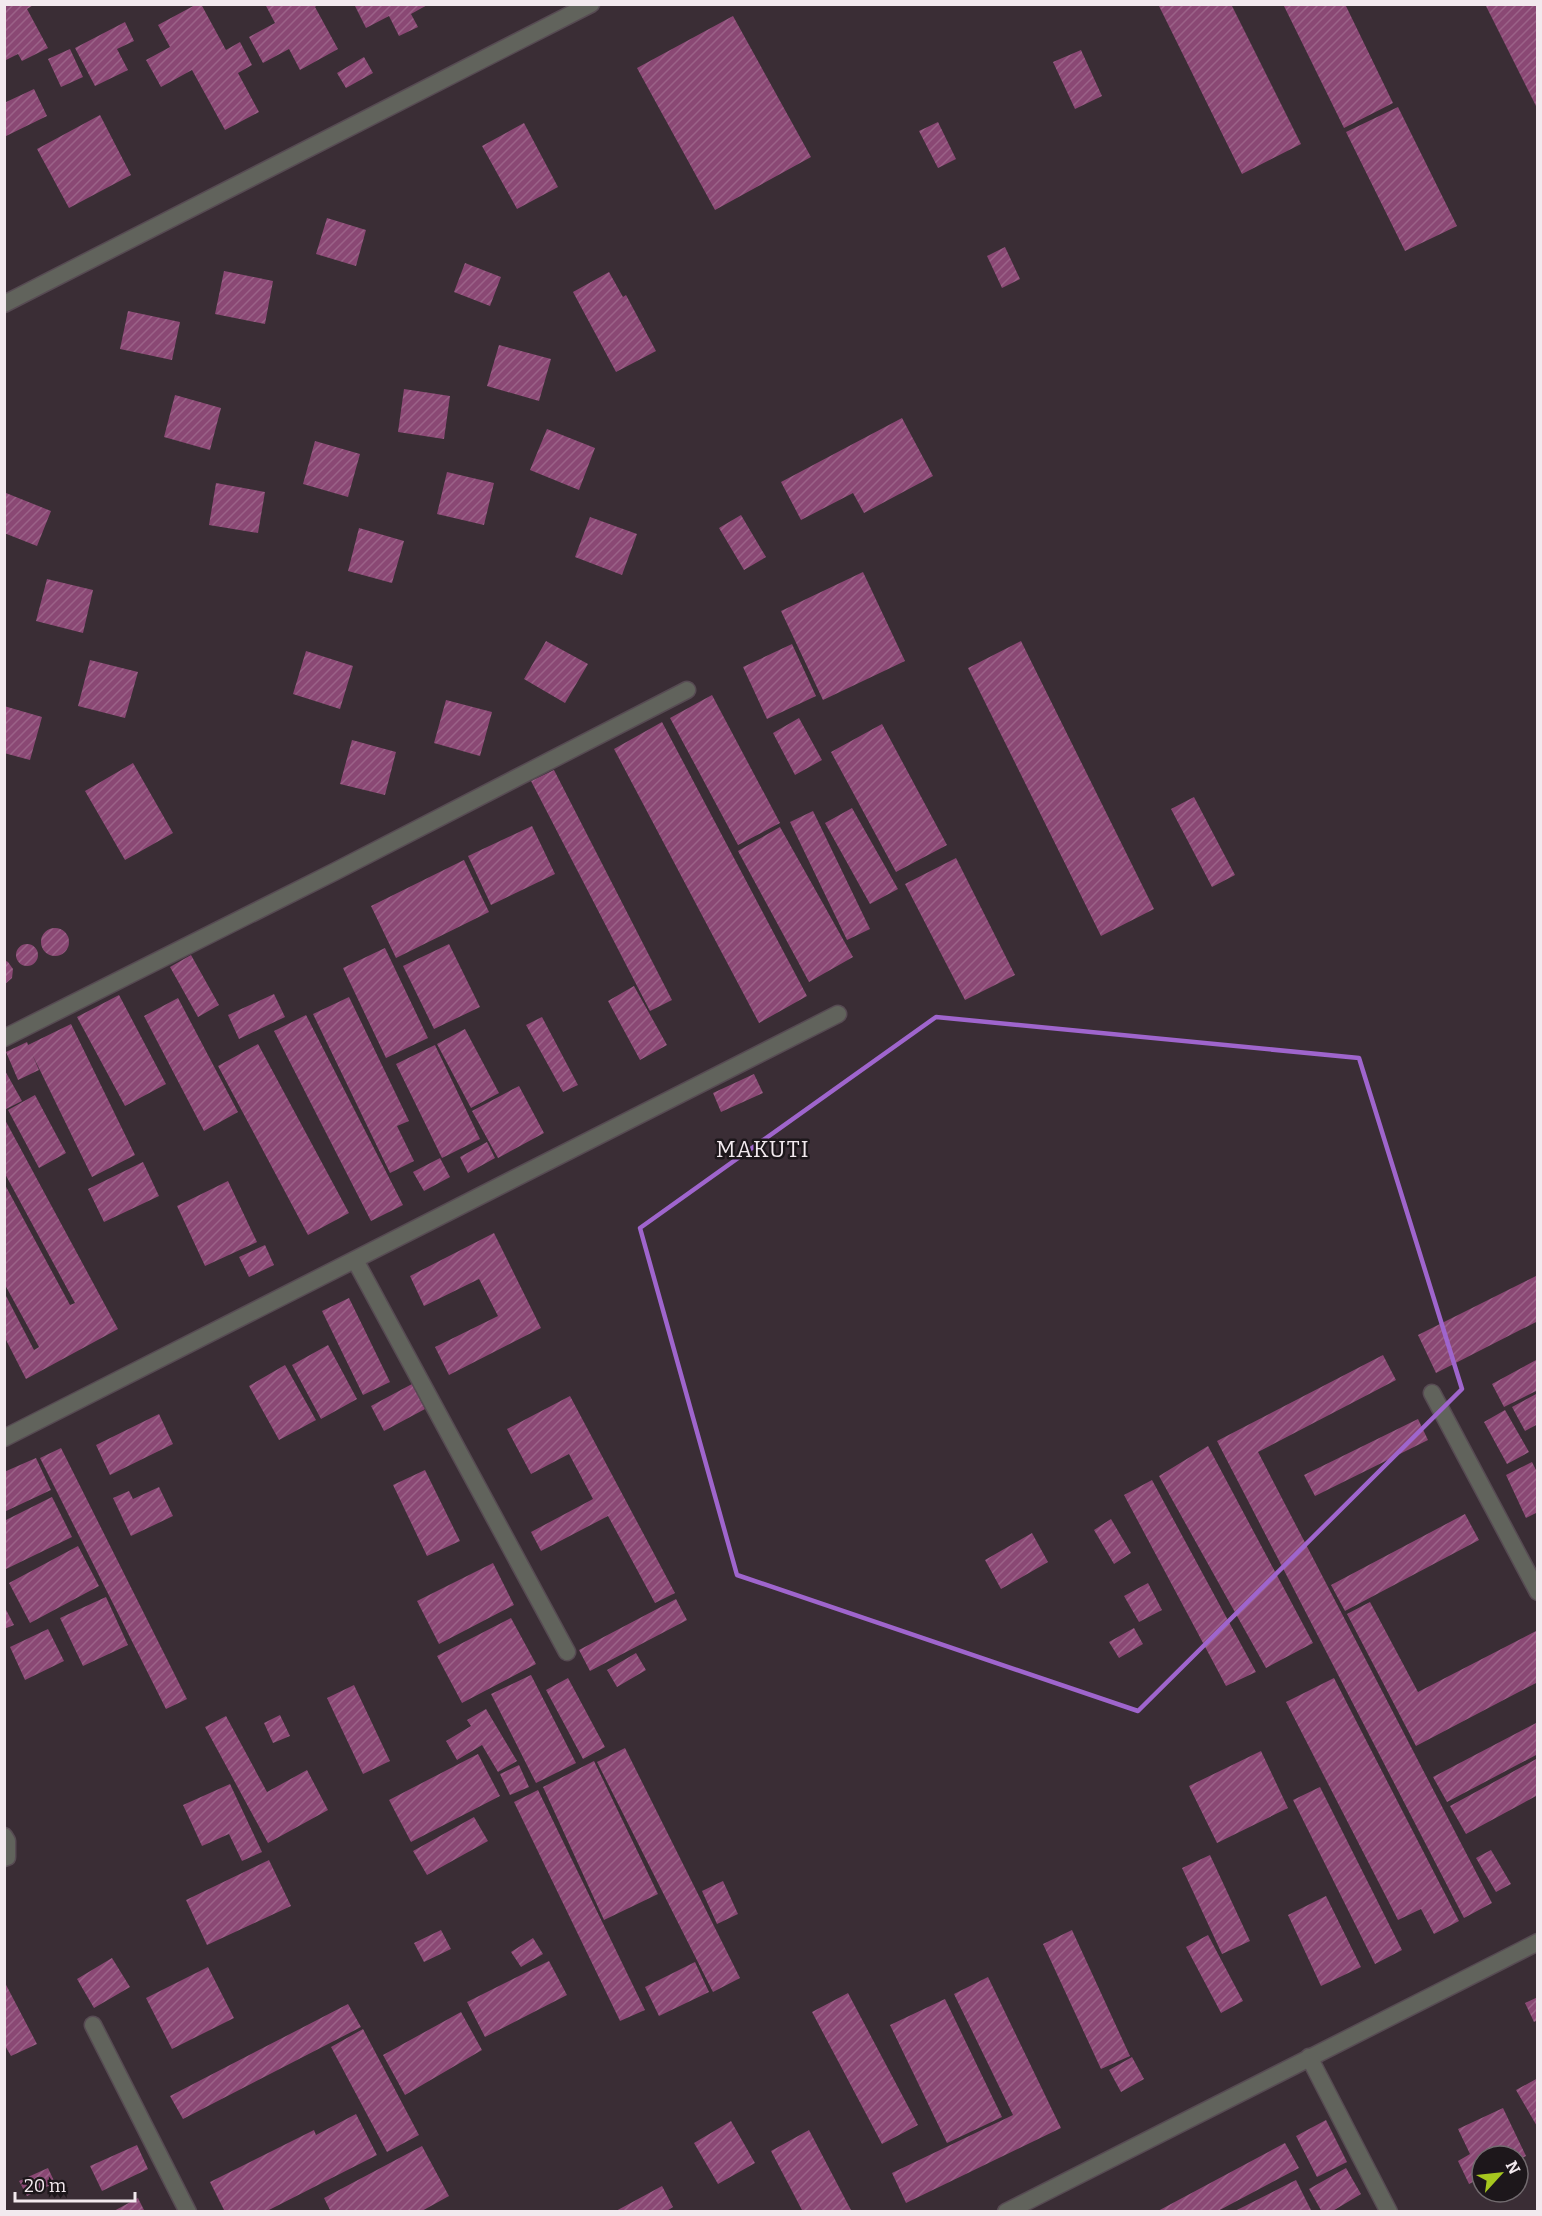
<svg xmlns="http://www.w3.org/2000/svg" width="1542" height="2216" viewBox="0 0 1542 2216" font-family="Bitter,serif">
  <defs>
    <pattern id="building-hatch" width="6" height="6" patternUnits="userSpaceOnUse" patternTransform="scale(1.5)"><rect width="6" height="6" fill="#8a4874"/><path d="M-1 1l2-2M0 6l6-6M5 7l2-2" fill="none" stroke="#9b6288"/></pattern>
  </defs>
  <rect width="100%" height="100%" fill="#3a2d35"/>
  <!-- building -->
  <path fill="url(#building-hatch)" d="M4,4h31l-8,5 21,39 -26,13 -4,-7 -14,7z
    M197,4h4l25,46 14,-8 12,23 -14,8 21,39 -34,18 -33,-60 -31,17 -15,-27 24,-13 -12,-22z
    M265,4h53l-3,3 23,42 -38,21 -11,-21 -26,14 -14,-26 26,-14z
    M354,4h75l-18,10 7,13 -19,9 -10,-20 -23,12z
    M1158,4h73l70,140 -59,30z
    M1283,4h62l48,99 -49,25z
    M1485,4h53v106z
    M733,16l78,141 -96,53 -78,-142z
    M125,22l9,19 -17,8 11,21 -33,16 -20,-38z
    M70,49l13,28 -22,10 -13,-28z
    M1081,50l21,46 -27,13 -22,-47z
    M364,57l9,16 -27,15 -9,-15z
    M34,89l13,27 -43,21v-34z
    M1398,107l59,119 -52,25 -59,-119z
    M100,115l31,60 -62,33 -32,-59z
    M938,122l18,37 -18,9 -19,-37z
    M524,123l34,64 -41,22 -35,-63z
    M327,218l39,12 -10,36 -40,-12z
    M1005,247l15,32 -18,9 -15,-32z
    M465,263l36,14 -11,29 -36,-14z
    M224,271l49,10 -8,43 -50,-10z
    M609,272l14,25 3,-2 30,56 -40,21 -43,-80z
    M128,311l52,11 -8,38 -52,-11z
    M499,345l52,14 -12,42 -52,-15z
    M404,389l46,7 -6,43 -46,-7z
    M175,395l46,13 -11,42 -46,-13z
    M902,418l31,58 -69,37 -11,-20 -52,27 -20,-38z
    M547,429l48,19 -16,42 -49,-20z
    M315,441l45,13 -12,43 -45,-13z
    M447,472l47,11 -10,42 -47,-11z
    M216,483l49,9 -7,41 -49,-8z
    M6,493l45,18 -14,35 -33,-13v-35z
    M741,515l25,42 -22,13 -25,-42z
    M590,517l47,17 -15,41 -47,-18z
    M359,528l45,13 -12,42 -44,-12z
    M863,572l42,89 -82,39 -42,-89z
    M47,579l46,11 -10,43 -47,-12z
    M546,641l42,23 -23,39 -41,-24z
    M1021,641l133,268 -53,27 -133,-268z
    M792,644l24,52 -49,23 -24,-52z
    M306,651l47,15 -13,43 -47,-15z
    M90,660l48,12 -13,46 -47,-12z
    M712,695l68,128 -42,22 -68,-127z
    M446,700l46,12 -12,44 -46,-13z
    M4,706l38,11 -12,43 -26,-7z
    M799,718l23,42 -27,15 -22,-42z
    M662,722l145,274 -48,27 -145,-274z
    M882,724l65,121 -51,27 -65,-120z
    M352,740l44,12 -11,43 -45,-11z
    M133,763l40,70 -48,27 -40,-69z
    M554,770l118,230 -22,11 -119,-230z
    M1194,797l41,78 -23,12 -41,-78z
    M852,808l46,81 -28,15 -45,-81z
    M813,811l57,118 -23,11 -57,-118z
    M532,826l23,48 -64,31 -23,-49z
    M780,827l73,130 -44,25 -71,-131z
    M956,858l59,117 -50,25 -60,-116z
    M464,860l25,52 -93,46 -25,-52z
    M41 942a14 14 0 1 1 28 0a14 14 0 1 1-28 0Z
    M16 955a11 11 0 1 1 22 0a11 11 0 1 1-22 0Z
    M449,944l31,63 -46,22 -31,-63z
    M385,948l43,90 -42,20 -43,-90z
    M191,955l28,50 -21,12 -28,-50z
    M4,960l4,2 5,7 -1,9 -8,7z
    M634,986l33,59 -27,15 -32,-59z
    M274,994l11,23 -46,22 -11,-24z
    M119,995l47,89 -41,22 -48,-89z
    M349,997l60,124 -12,5 17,35 -24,12 -77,-159z
    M178,998l60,114 -34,19 -60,-115z
    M306,1015l97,190 -32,16 -97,-190z
    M542,1017l36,68 -15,7 -37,-67z
    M71,1024l64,131 -43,22 -60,-123 7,16 -21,10 -12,-28 21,-10 1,3z
    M465,1029l34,64 -28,15 -34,-64z
    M258,1044l91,169 -41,22 -90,-169z
    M435,1045l45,94 -38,19 -46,-94z
    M4,1069l18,32 -18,9z
    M754,1074l9,19 -42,19 -8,-19z
    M519,1086l25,47 -46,25 -26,-47z
    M35,1095l31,58 -27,15 -31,-58z
    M4,1118l114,211 -92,50 -21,-41v-44l29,56 5,-3 -35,-64v-100l66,122 5,-2 -71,-131z
    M487,1142l8,16 -27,15 -8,-16z
    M440,1158l10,19 -26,14 -11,-19z
    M143,1162l16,34 -55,26 -16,-33z
    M228,1181l29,61 -52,24 -28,-60z
    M494,1233l47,95 -92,47 -14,-28 63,-31 -19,-37 -55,27 -14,-30z
    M265,1245l9,20 -25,12 -10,-20z
    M1538,1275v46l-102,52 -18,-38z
    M349,1298l41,84 -27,13 -41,-84z
    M328,1345l29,54 -36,20 -29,-54z
    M1383,1355l13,25 -138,72 234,451 -28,15 -247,-477z
    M1538,1359v31l-34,17 -12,-23z
    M285,1365l31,55 -37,20 -30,-54z
    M412,1384l13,25 -41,22 -13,-25z
    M1538,1393v31l-13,7 -13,-24z
    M570,1396l105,197 -20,10 -47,-87 -67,35 -10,-19 62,-33 -24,-45 -38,20 -24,-45z
    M1505,1410l24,42 -22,12 -23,-42z
    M159,1414l14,30 -63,31 -14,-30z
    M1418,1419l10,21 -113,56 -11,-21z
    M1208,1446l105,197 -47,25 -107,-192z
    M61,1448l126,251 -21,10 -126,-251z
    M36,1458l15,32 -47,22v-40z
    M1532,1462l6,12v38l-12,6 -20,-43z
    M425,1470l35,71 -33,15 -34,-71z
    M1152,1480l104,192 -30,14 -102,-191z
    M159,1487l14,29 -42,20 -18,-38 16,-7 4,8z
    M52,1497l20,40 -68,33v-49z
    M1465,1514l14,26 -134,71 -14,-26z
    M1111,1519l20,34 -17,11 -20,-34z
    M1032,1533l16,29 -47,27 -16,-29z
    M78,1546l21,40 -69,37 -21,-40z
    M493,1563l21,42 -75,39 -22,-43z
    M1148,1583l14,27 -23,12 -15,-26z
    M106,1597l22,48 -45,21 -23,-48z
    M676,1599l11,21 -97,51 -11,-21z
    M1370,1602l48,90 120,-62v52l-122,64 -69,-132z
    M4,1606l10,19 -10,4z
    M511,1618l25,46 -74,39 -25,-47z
    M1134,1628l9,16 -24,14 -10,-16z
    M48,1629l16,32 -39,19 -15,-33z
    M636,1653l10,17 -29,17 -10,-17z
    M531,1675l45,88 -40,20 -45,-89z
    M568,1678l37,69 -22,12 -37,-69z
    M1334,1678l125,243 -25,13 -13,-25 -23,11 -112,-218z
    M354,1685l36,76 -27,13 -36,-76z
    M486,1709l31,52 -19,11 -16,-27 -25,15 -11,-19 25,-15 -4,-6z
    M280,1715l10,21 -17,7 -9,-20z
    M226,1716l41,76 40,-22 21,40 -60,33 -63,-116z
    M1538,1722v32l-91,48 -14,-25z
    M625,1748l115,230 -27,14 -116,-230z
    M1261,1751l27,57 -71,35 -28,-57z
    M478,1754l22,42 -89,46 -22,-42z
    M1538,1758v37l-72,39 -16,-28z
    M594,1761l64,133 -54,26 -61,-133z
    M519,1765l10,22 -19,8 -10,-21z
    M230,1784l32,68 -20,9 -13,-27 -27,12 -19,-41z
    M1320,1787l82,163 -27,14 -82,-164z
    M538,1790l107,220 -25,11 -106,-219z
    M474,1817l14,24 -61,34 -14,-24z
    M1491,1850l20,34 -15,8 -20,-34z
    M1210,1855l40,86 -28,13 -40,-86z
    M269,1860l22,46 -84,39 -21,-45z
    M723,1881l15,33 -21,10 -15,-33z
    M1326,1896l35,71 -40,19 -33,-71z
    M441,1930l10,19 -27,13 -10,-19z
    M1072,1930l58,126 -29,13 -58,-125z
    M1208,1935l35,66 -22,12 -35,-66z
    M533,1938l10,16 -22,13 -10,-15z
    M112,1958l18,29 -36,21 -17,-29z
    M549,1961l18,34 -82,42 -18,-35z
    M695,1962l14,30 -50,24 -14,-29z
    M208,1967l26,51 -62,31 -26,-51z
    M988,1977l73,151 -155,75 -14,-30 121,-58 -59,-121z
    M4,1981l33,63 -26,12 -7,-12z
    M848,1993l70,132 -36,19 -70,-132z
    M1538,1997v23l-4,2 -9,-19z
    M945,1999l57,118 -55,26 -57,-118z
    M348,2004l13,23 -178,92 -13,-23z
    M461,2012l21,38 -77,45 -22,-40z
    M363,2029l56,106 -32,17 -56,-105z
    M1132,2057l12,22 -23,13 -12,-22z
    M1538,2078v50l-22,-38z
    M1503,2108l23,48 -8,4v-4h-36v21l-13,7 -11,-23 12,-7 -12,-25z
    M356,2114l21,41 -112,57h-40l-15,-30 104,-52 2,5z
    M1326,2120l21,42 -30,15 -21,-41z
    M731,2121l24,42 -37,21 -24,-41z
    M809,2130l43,82h-49l-32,-61z
    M1285,2143l14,25 -83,44h-60z
    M137,2145l11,24 -46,22 -12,-25z
    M422,2146l27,50 -29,16h-89l-7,-14z
    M48,2168l7,15 -28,13 -8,-15z
    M1346,2168l15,26 -30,18h-9l-13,-23z
    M1296,2180l16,32h-79z
    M662,2186l11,21 -8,5h-51z
    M138,2198l7,14h-33z"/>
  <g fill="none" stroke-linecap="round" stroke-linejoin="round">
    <!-- minor casing -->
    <g stroke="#574b53" stroke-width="19">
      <path id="minor" d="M4,304l587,-300
        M4,1038l330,-166 353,-182
        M355,1260l212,392
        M1432,1393l106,199
        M4,1438l834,-424
        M4,1836l3,5v16l-3,1
        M93,2025l95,187
        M1309,2057l80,155
        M1006,2212l532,-270"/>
    </g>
    <!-- minor -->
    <use href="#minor" stroke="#61635c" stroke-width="16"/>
  </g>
  <!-- marked area -->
  <path fill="none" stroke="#9f65cd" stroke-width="4.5" stroke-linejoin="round" d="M936,1017l423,41 103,331 -324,322 -401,-136 -97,-347z"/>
  <g text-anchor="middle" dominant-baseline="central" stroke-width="5" stroke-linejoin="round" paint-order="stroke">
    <!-- quarter labels -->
    <g font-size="22" letter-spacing="1.5" fill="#f2e9ee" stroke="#1d171b">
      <text x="763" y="1149">MAKUTI</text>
    </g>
  </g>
  <!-- border -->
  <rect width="1542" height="2216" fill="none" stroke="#f2e9ee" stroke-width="12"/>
  <!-- north arrow -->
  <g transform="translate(1500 2174) rotate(63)"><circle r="28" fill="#1d171b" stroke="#726b6f" stroke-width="1.5"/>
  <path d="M0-4.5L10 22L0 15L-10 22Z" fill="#a7c81f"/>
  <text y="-9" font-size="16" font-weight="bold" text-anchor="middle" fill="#f2e9ee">N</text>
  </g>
  <!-- scale -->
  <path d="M15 2192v9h120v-9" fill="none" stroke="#f2e9ee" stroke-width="3"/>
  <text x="24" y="2192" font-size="18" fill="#f2e9ee" stroke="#1d171b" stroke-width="4.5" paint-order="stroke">20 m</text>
</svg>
